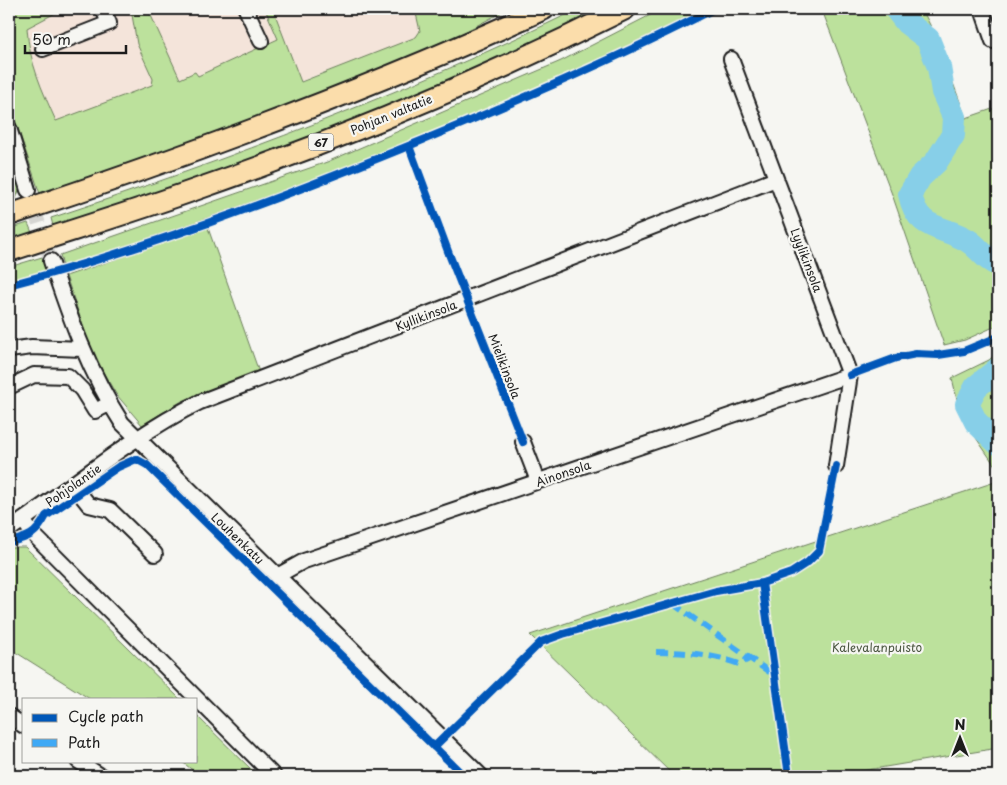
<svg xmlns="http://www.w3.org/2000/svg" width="1007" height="785" viewBox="0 0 1007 785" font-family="'Playpen Sans',sans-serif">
  <rect width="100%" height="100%" fill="#f6f6f2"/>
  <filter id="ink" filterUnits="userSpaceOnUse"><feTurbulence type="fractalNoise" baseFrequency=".02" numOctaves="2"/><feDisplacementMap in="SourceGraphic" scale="10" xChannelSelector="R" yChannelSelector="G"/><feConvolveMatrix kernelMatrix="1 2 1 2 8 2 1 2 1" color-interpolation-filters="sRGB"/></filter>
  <g filter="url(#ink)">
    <!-- built -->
    <path fill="#f4e4da" d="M9,9h465l-73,35 -392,146z"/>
    <!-- green -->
    <path fill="#bce19c" stroke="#6c7e5c" d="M9,9h54l-36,19c2,34 15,62 29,93l96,-36 1,-6 -16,-35 -6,-35h17l32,70 15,-7 3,4 80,-37 -13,-30h8l28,73 115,-45 4,-6 -5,-22h93l-83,44 -164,65 -221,76 -31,-92z
      M578,9h29c-132,63 -267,122 -405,171 -49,17 -99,33 -148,50l-3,-12c179,-59 357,-126 527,-209z
      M662,9h41c-208,104 -419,186 -640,258l-3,-12 267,-93 234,-101z
      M730,9h192l14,28 30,81 32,-11v218l-33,15 -21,5 -51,-148 -71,-187 -95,1z
      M9,149l11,38 -5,15 -6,2z
      M28,223l5,12 -24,7v-13z
      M208,228l51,144 -77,29 -40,24 -26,-31 -23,-39 -27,-79z
      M42,257l5,14 -38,10v-14z
      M998,352v118l-37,-54 -9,-38 37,-18z
      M998,481v267l-166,28h-158l-144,-141z
      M10,547h15l155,152h-90l-81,-51z
      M196,715l62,61h-58l-19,-15h15z"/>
    <!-- water -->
    <path fill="#87cfe8" stroke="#5c8796" d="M889,9h16l18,18 -2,14 -24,-18z"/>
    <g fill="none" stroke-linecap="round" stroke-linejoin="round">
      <!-- river -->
      <path stroke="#87cfe8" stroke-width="24" d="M896,9l11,14 21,16 11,28 4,25 11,25 -1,18 -17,27 -16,15 -10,17c7,37 31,31 57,46 12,7 18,20 31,24
        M998,369l-22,18 -9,17 9,18 22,21"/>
      <!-- minor-tunnel -->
      <path stroke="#d5d5d2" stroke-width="14" stroke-dasharray="14 7" stroke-linecap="butt" d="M28,190l23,71"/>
      <!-- minor casing -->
      <g stroke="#1c1c1c" stroke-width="18">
        <path id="minor" d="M246,9l15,32
          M982,9l11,32 5,-1
          M43,49l66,-26 -6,-14
          M731,59l119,316 -14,91
          M9,128l19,62
          M51,261c19,57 38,111 71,162l359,353
          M9,350l23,-3 50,2
          M9,387l25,-12 34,1 14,14 13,21 14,-7
          M523,442l15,39
          M73,485l16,20 21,5 45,44
          M23,520l9,13 242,243
          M9,530c62,-43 124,-95 191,-128l576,-223
          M277,576l27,-15 546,-186
          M9,716l15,10
          M78,761l23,15"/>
      </g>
      <!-- highway casing -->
      <g stroke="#1c1c1c" stroke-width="24">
        <path id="highway" d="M9,215c182,-60 361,-126 535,-206
          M9,251c64,-21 130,-41 194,-64 144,-50 286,-110 422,-178"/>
      </g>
      <!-- minor -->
      <use href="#minor" stroke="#f6f6f2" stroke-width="14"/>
      <!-- highway -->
      <use href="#highway" stroke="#fbddab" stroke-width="20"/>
      <!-- quiet -->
      <path stroke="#3fa9f5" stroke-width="6" stroke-dasharray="12 6" stroke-linecap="butt" d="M672,603l103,73
        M656,652c29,0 55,2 83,12l10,-5"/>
      <!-- cycleway casing -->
      <g stroke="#f6f6f2" stroke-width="11">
        <path id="cycleway" d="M409,146l40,108 74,188
          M9,285c133,-35 264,-84 392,-136 106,-43 211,-88 313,-140
          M850,375l46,-17 20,-4 22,1 26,-4 34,-14
          M9,542c19,-4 27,-7 37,-26l72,-49 18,-8 11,6 317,311
          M762,583l27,193
          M434,747l107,-105 22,-8 153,-43 46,-8 29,-10 17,-11 11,-11 17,-85"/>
      </g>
      <!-- cycleway -->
      <use href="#cycleway" stroke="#0057b8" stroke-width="8"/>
    </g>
  </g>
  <g text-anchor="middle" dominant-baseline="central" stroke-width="4.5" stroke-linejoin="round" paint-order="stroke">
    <!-- shield labels -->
    <rect fill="#f6f6f2" stroke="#5d5d5c" stroke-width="1" x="308.5" y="133.5" width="25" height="17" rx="4"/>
    <g font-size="11" font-weight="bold" fill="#1c1c1c">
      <text x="321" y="142">67</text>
    </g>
    <!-- street labels -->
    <g font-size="12" fill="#1c1c1c" stroke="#f6f6f2">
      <text transform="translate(391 114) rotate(-22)">Pohjan valtatie</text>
      <text transform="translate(807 260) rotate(69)">Lyylikinsola</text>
      <text transform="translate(426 315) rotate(-21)">Kyllikinsola</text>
      <text transform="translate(505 366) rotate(69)">Mielikinsola</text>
      <text transform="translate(563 473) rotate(-19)">Ainonsola</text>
      <text transform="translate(73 485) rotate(-35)">Pohjolantie</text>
      <text transform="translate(238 538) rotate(44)">Louhenkatu</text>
    </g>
    <!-- park labels -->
    <g font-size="12" fill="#4c5742" stroke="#f6f6f2">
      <text x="877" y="647">Kalevalanpuisto</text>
    </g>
  </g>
  <!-- margin -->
  <rect width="1007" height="785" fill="none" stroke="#f6f6f2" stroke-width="30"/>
  <rect x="15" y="15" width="977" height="755" fill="none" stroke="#1c1c1c" stroke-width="2" filter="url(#ink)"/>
  <!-- legend -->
  <rect x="22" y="698" width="175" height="65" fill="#f6f6f2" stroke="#9f9f9c"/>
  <rect x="32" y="714" width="25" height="8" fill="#0057b8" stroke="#9f9f9c"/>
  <text x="68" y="722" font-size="15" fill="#1c1c1c">Cycle path</text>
  <rect x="32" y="739" width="25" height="8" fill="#3fa9f5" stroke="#9f9f9c"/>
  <text x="68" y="748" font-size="15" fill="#1c1c1c">Path</text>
  <!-- north arrow -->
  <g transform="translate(960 738)" stroke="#f6f6f2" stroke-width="4" paint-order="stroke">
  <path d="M0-4L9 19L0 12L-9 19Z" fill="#1c1c1c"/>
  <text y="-8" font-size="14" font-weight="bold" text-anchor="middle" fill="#1c1c1c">N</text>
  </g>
  <!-- scale -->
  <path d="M25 45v8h101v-8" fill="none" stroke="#1c1c1c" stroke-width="2.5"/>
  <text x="32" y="45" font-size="15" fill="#1c1c1c" stroke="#f6f6f2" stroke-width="4" paint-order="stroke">50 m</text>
</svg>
